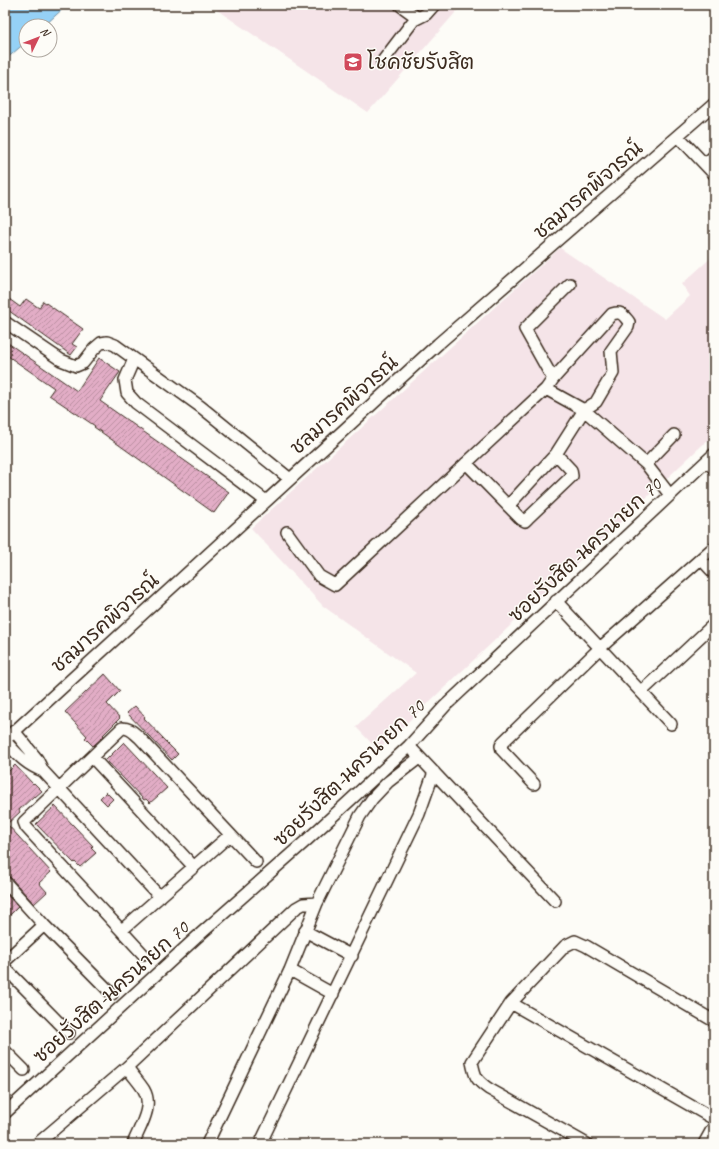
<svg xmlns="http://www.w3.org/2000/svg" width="719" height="1149" viewBox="0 0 719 1149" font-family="Caveat,'Playpen Sans Thai',sans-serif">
  <defs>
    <pattern id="building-hatch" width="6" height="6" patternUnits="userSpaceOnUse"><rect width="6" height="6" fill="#e2adc6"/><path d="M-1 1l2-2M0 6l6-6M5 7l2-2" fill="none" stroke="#b88da0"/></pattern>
  </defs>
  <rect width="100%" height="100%" fill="#fdfcf7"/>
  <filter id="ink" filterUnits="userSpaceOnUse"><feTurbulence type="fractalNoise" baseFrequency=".025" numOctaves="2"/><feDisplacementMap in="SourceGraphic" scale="8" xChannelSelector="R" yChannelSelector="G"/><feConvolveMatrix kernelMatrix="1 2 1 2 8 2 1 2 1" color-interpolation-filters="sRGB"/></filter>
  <g filter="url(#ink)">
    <!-- built -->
    <path fill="#f5e4e8" d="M222,5h240l-94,108 -151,-103z
      M560,248l105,71 25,-23 -8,-12 32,-29v18l-5,5 5,-4v160l-336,316 -22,-23 60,-54 -93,-67 -72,-78z"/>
    <!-- water -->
    <path fill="#95d1f6" stroke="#718ea0" d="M5,5h62l-23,21h-18v16l-21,18z"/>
    <!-- building -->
    <path fill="url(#building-hatch)" stroke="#3b2a1e" d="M5,296l15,11 6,-8 13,9 4,-7 40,28 -11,15 5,3 -6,8 -66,-47z
      M5,341l72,50 22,-33 21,14 -20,29 129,91 -15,21 -120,-86 1,-1 -46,-31 5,-7 -49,-34z
      M105,674l15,17 -13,13 13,14 -17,17 1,1 -11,10 -8,-8 2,-2 -22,-24z
      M135,706l10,11 -1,1 19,20h-1l16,16 -6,6 -45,-47z
      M124,742l43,46 -17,15 -4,-4 -2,1 -38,-40z
      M15,765l18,19 1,-1 8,8 -7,6 -1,-1 -15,14 1,2 -13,12 44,48 -12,11 8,9 -13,12 -24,-27 -5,-2v-100z
      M106,792l7,7 -6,6 -7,-7z
      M55,806l38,40 -2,2 5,5 -16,14 -5,-5 -1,1 -38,-39z
      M5,892l13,15 -13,13z"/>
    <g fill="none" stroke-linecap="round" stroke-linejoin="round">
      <!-- minor casing -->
      <g stroke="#3b2a1e" stroke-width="14">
        <path id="minor" d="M400,5l18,13
          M382,62l32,-42 12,-6 8,-9
          M678,136l36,38
          M705,164l9,-8
          M570,284l-45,45 28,50 -7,10 38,21 62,54 24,31
          M5,322l56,38 15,6 7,-3 11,-14 7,-6 6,-1 8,3 86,62 89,72
          M134,359l-9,21 2,13 9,10 130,98
          M707,461l7,8
          M466,463l55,56 4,2 3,-3 44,-42 -1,-6 -15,-16 28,-44 12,-8 17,-29 -2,-22 17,-24 1,-5c-6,-7 -7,-11 -17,-8l-59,65
          M646,464l28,-29
          M508,506l48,-52
          M287,532l32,44 16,9 211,-196
          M701,559l13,14
          M556,601l115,123
          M641,692l73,-68
          M14,731l23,28 6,12 117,126
          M5,740l433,-396 276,-240
          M5,741c13,14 20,23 38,30
          M409,746l146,155
          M92,757l102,110
          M534,784l-32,-34 -1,-4 2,-4 97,-94 113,-100
          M5,882l39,43 68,69
          M122,930l108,-95
          M305,931l47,25
          M143,954l-117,-127 -2,-5 98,-94c8,0 11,4 17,9l117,125
          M5,961l39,-36
          M5,968l64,65
          M290,970l43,24
          M511,1003l203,116
          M5,1051l19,19
          M127,1067c5,8 12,15 17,23 10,17 -5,38 -11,54
          M5,1113l192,-176 111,-98 101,-93 36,-40 269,-252
          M37,1144l90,-77 169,-159 7,-4 14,-1
          M207,1144l83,-174 27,-67 43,-87 12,-17 16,-17 31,-24
          M260,1144l159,-330 15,-42
          M587,1144l-98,-55c-13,-9 -14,-12 -17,-27l39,-59 54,-57 10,-5 11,5 128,75
          M704,1144l10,-18"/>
      </g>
      <!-- minor -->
      <use href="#minor" stroke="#fdfcf7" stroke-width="11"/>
    </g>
  </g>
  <!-- icons -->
  <defs>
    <g id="school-square" transform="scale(1)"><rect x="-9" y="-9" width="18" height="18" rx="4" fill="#d1495b" stroke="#fdfcf7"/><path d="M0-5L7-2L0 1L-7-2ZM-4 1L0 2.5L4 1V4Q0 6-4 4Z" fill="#fff"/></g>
  </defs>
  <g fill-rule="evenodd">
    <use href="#school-square" x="353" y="62"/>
  </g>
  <g text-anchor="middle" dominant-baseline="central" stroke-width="3" stroke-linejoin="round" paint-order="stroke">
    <!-- poi labels -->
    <g font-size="20" fill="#3b2a1e" stroke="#fdfcf7" text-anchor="start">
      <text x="367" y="62">โชคชัยรังสิต</text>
    </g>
    <!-- street labels -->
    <g font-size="20" fill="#3b2a1e" stroke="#fdfcf7">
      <text transform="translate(588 190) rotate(-41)">ชลมารคพิจารณ์</text>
      <text transform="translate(344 405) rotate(-42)">ชลมารคพิจารณ์</text>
      <text transform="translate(585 550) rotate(-43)">ซอยรังสิต-นครนายก 70</text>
      <text transform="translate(105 623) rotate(-42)">ชลมารคพิจารณ์</text>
      <text transform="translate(349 773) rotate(-44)">ซอยรังสิต-นครนายก 70</text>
      <text transform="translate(111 992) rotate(-42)">ซอยรังสิต-นครนายก 70</text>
    </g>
  </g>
  <!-- margin -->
  <rect width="719" height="1149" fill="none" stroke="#fdfcf7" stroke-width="20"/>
  <rect x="10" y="10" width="699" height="1129" fill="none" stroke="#3b2a1e" stroke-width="1.5" filter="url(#ink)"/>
  <!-- north arrow -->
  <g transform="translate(38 38) rotate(47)"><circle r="19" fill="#fdfcf7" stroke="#afa8a0"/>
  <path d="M0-3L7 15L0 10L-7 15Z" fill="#d1495b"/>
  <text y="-6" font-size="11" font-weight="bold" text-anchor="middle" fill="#3b2a1e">N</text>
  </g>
</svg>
